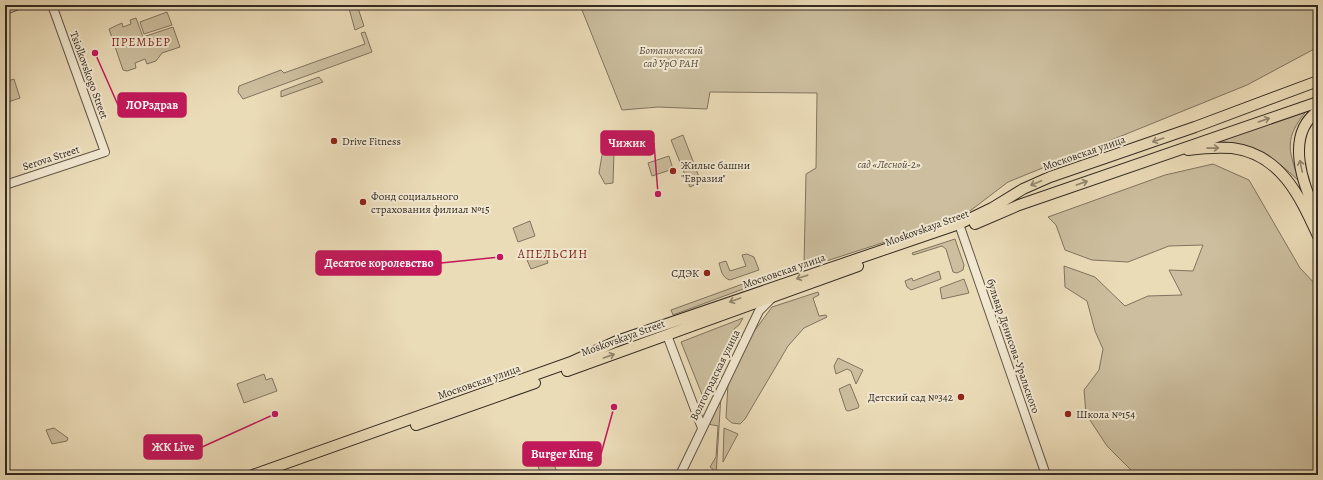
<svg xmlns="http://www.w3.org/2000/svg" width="1323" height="480" viewBox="0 0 1323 480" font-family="Alegreya,serif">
  <rect width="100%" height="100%" fill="#ebdcb8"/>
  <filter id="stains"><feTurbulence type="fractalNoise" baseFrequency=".005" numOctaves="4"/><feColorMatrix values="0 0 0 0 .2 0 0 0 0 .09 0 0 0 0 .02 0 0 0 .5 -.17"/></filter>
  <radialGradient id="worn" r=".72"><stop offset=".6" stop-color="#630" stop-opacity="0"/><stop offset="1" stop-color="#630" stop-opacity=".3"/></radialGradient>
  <!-- green -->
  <path fill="#ccbe9e" stroke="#807460" d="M348,5h9l7,21 -9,4z
    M580,5h738v42l-71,38 -239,97 -46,35 -151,49 -7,-1 2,-91 10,-6 1,-75 -107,-1 -3,17 -49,-2 -36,3z
    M167,12l5,13 -28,9 -4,-12z
    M136,18l7,19 30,-10 7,20 -18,6 -6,8 -9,3 -2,-5 -10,4 1,5 -9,3 -4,-1 -14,-41 13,-6 1,4 8,-3 -1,-4z
    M365,32l7,20 -129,47 -5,-7 1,-6 42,-16 3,3 81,-29 -4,-11z
    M319,77l4,5 -42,15v-6z
    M14,79l6,19 -15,5v-21z
    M1307,110c-23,29 -19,38 -8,71 -27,-25 -43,-36 -81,-40z
    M683,135l18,47 -11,5 -19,-47z
    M607,145h4l3,6 -1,32 -8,1 -6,-11 3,-18z
    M669,156l4,13 -21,7 -4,-13z
    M1213,164l36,16 51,88 18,19v188h-185l-3,-6 -23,-23 -21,-32 -2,-24 15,-20 4,-21 -8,-18 -8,-30 -22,-14 -1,-21 31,11 30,29 23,-10 34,-1 -13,-25 24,1 10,-26 -34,1 -41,16 -36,-2 -27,-10 -9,-25 -8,-8 117,-42z
    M530,221l5,15 -17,6 -5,-14z
    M955,239l9,26 -1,5 -6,3 -4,-1 -7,-23 -4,-3 -29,9 -1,-2z
    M545,253l3,10 -17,6 -4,-9z
    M747,254l7,3 5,13 -29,10c-8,-2 -9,-10 -11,-17l7,-2 4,10 16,-5 -4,-11z
    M939,271l2,8 -30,11 -4,-3 -2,-6 7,-3 1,3z
    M762,277v5l-89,33 -2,-5z
    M964,279l5,14 -27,6 -2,-11z
    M818,292l1,3 -6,3 6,18 7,-1 1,2 -23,11 -16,18 -43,73 -5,5 -8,-1 -6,-5 2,-34 18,-42 15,-20 11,-15z
    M743,318l-4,7 -5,4 -13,29v7l-16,37 -24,-60z
    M838,358l25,12 -7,14 -5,-13 -4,-2 -11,5 -2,-8z
    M264,374l2,6 6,-2 5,13 -33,12 -7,-19z
    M850,384l9,22 -1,2 -10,3 -2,-1 -7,-21z
    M721,395l-5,80h-4l2,-5 -4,-3 6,-10 2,-31 -10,-2z
    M54,428l14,10 -1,3 -15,3 -6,-14z
    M724,428l14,6 -15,28z
    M553,461l5,14h-17l-3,-9z"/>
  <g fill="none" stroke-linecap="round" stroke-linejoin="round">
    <!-- minor casing -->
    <g stroke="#625748" stroke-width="10">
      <path id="minor" d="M5,10l13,-5
        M5,185l100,-33 -53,-147
        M959,224l87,251
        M667,335l35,93
        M680,475l79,-164 13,-13"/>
    </g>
    <!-- major casing -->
    <g stroke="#342b22" stroke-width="12">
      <path id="major" d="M1318,111c-34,24 -15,75 0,105
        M1188,150c15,-2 29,-3 44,-2 49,6 68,49 86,88
        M975,224l44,-19 299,-103
        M567,371l291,-105
        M416,425l119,-42
        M253,475l318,-113 46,-21 342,-117 33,-16 31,-19 27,-12 145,-50 123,-46"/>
    </g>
    <!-- minor -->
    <use href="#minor" stroke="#f2e8d1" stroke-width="8"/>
    <!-- major -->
    <use href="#major" stroke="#ebdcb8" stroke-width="10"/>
  </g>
  <!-- one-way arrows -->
  <defs><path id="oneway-shaft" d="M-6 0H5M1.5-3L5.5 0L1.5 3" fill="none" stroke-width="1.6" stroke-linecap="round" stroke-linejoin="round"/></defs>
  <g stroke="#90846d">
    <use href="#oneway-shaft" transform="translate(1264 120) rotate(-19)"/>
    <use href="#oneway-shaft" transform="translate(1158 140) rotate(161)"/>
    <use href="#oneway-shaft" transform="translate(1213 148) rotate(-1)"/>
    <use href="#oneway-shaft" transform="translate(1301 166) rotate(-102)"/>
    <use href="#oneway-shaft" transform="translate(1036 183) rotate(157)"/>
    <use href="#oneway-shaft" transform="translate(1082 183) rotate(-19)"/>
    <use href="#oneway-shaft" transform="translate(802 277) rotate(162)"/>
    <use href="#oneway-shaft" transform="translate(735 300) rotate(160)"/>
    <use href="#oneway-shaft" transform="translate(609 356) rotate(-19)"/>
  </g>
  <!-- markers -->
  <g fill="#8f2418" stroke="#f2e8d1" stroke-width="1.5">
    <circle cx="334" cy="141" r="4"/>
    <circle cx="673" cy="171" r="4"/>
    <circle cx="363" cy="202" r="4"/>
    <circle cx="707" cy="273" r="4"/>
    <circle cx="961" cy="397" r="4"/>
    <circle cx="1068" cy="414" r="4"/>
  </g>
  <g text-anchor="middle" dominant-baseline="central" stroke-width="4" stroke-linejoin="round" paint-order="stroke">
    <!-- park labels -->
    <g font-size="11" font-style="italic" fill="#52483b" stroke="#f2e8d1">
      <text x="671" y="50">Ботанический<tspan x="671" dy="13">сад УрО РАН</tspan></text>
      <text x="889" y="164">сад «Лесной-2»</text>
    </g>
    <!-- street labels -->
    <g font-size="11" fill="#342b22" stroke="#f2e8d1">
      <text transform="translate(89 75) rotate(70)">Tsiolkovskogo Street</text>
      <text transform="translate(1084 153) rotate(-19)">Московская улица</text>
      <text transform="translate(51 158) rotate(-18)">Serova Street</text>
      <text transform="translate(927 228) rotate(-20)">Moskovskaya Street</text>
      <text transform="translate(784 271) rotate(-19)">Московская улица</text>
      <text transform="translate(623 338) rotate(-20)">Moskovskaya Street</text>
      <text transform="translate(1013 346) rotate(71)">бульвар Денисова-Уральского</text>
      <text transform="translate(715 375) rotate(-64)">Волгоградская улица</text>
      <text transform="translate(479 382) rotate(-19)">Московская улица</text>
    </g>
    <!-- poi labels -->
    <g font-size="11" fill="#342b22" stroke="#f2e8d1" text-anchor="start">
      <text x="342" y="141">Drive Fitness</text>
      <text x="681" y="165">Жилые башни<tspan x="681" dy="13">"Евразия"</tspan></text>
      <text x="371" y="196">Фонд социального<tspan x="371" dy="13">страхования филиал №15</tspan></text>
      <text x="699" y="273" text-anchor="end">СДЭК</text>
      <text x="953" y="397" text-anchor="end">Детский сад №342</text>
      <text x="1076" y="414">Школа №154</text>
    </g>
    <!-- neighbourhood labels -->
    <g font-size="12" letter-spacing="1" fill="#7a1f14" stroke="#f2e8d1">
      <text x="141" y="42">ПРЕМЬЕР</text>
      <text x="553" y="254">АПЕЛЬСИН</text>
    </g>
  </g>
  <!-- callouts -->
  <path fill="none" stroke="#c2185b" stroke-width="1.5" d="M95 53L118 105M658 194L654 143M500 257L441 263M275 414L202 447M614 407L601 454"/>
  <g fill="#c2185b" stroke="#f2e8d1" stroke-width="1.5">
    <circle cx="95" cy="53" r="4"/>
    <circle cx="658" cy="194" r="4"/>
    <circle cx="500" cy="257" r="4"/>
    <circle cx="275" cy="414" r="4"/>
    <circle cx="614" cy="407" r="4"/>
  </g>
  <g fill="#c2185b" stroke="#c2185b" stroke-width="1.5">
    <rect x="118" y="93" width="68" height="24" rx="4"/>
    <rect x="601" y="131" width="53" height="24" rx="4"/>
    <rect x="316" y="251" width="125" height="24" rx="4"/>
    <rect x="144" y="435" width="58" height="24" rx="4"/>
    <rect x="523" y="442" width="78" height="24" rx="4"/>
  </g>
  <g font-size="12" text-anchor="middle" font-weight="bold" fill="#fff">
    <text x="152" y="109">ЛОРздрав</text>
    <text x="627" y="147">Чижик</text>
    <text x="379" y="267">Десятое королевство</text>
    <text x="173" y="451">ЖК Live</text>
    <text x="562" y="458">Burger King</text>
  </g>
  <!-- margin -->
  <rect width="1323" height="480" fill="none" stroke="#ebdcb8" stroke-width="20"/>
  <rect x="6" y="6" width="1311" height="468" fill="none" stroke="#342b22" stroke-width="2"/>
  <rect x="10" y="10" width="1303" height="460" fill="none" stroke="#342b22"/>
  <rect width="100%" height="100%" filter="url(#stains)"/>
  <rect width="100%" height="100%" fill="url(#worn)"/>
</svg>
